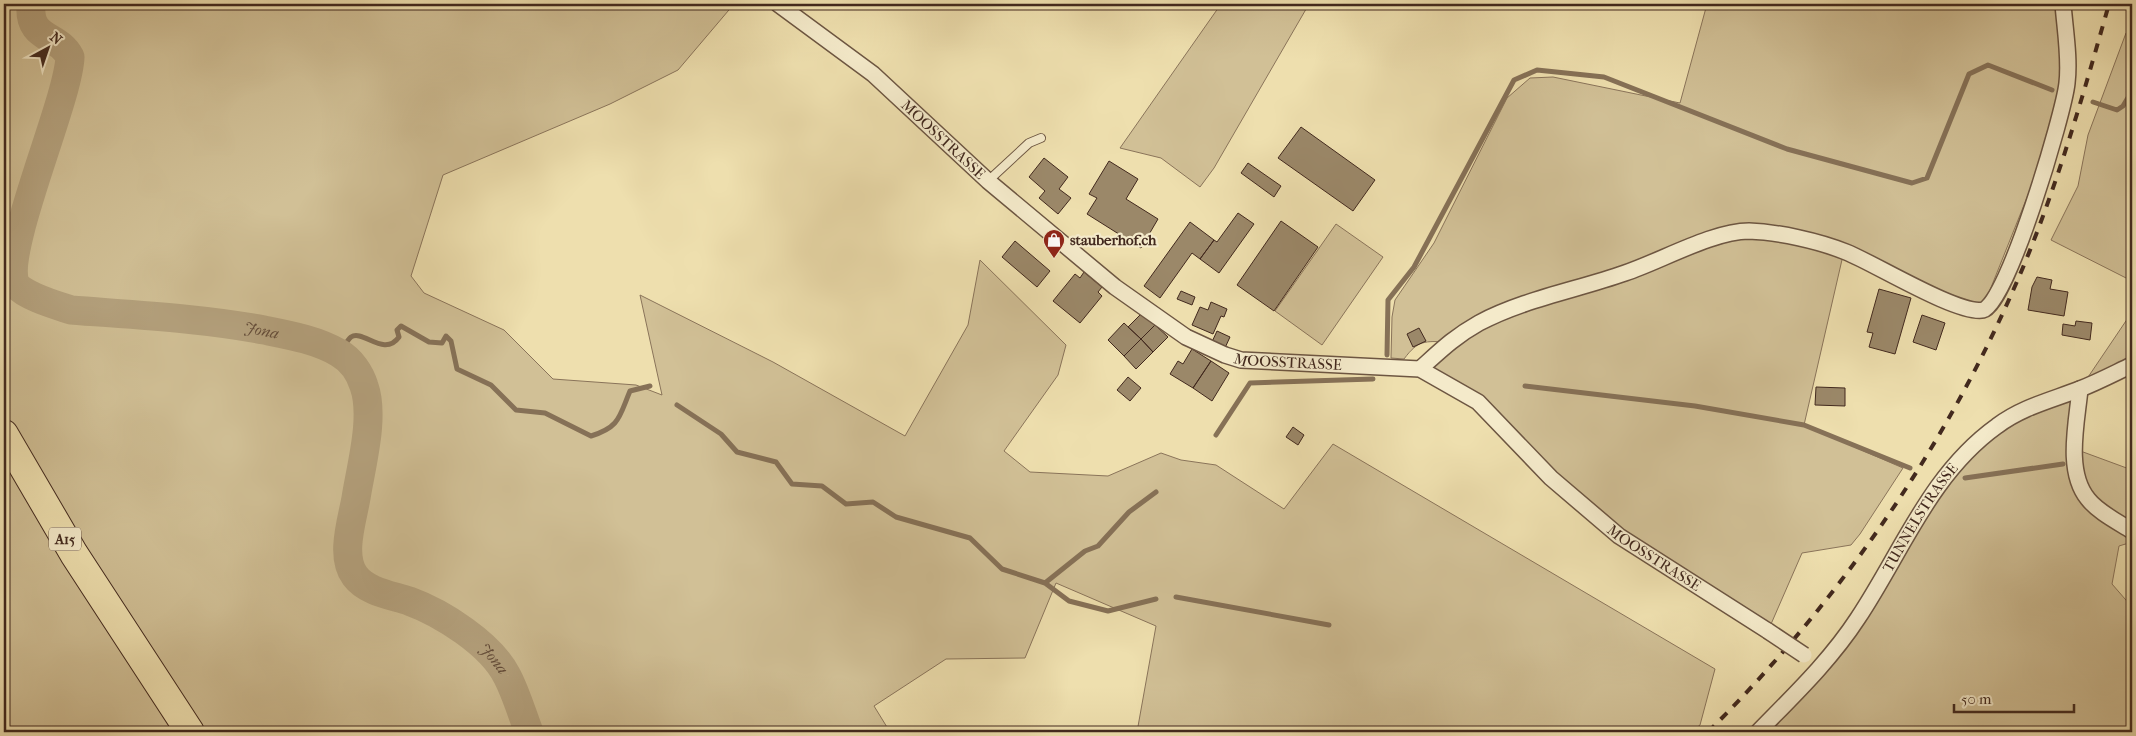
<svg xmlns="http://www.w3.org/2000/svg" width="2136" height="736" viewBox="0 0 2136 736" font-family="'IM FELL French Canon',serif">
  <rect width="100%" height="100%" fill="#eedfae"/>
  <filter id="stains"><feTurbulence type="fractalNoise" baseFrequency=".004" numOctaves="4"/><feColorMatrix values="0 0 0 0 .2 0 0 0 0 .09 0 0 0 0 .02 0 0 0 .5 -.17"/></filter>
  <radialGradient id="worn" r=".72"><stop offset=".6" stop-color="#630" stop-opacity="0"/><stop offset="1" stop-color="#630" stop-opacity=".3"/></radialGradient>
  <!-- green -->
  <path fill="#d1c096" stroke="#8a745a" d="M4,4h730l-56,66 -68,34 -167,71 -32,101 13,17 80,37 49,49 83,6 26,10 -22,-100 133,67 132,74 63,-111 12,-65 86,85 -8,30 -54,76 26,21 78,4 53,-23 20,7 35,5 68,44 49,-65 382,225 -15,56 -9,7h-554l19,-106 -100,-43 -31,75 -79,1 -72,47 16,26h-886z
    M1221,4h88l-95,164 -14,19 -39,-29 -41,-10z
    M1707,4h356l3,96 -84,210 -138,-59 -40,174 99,43 -43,66 -9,11 -49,8 -34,78 -149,-95 -141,-134 -58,-33 27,-27c-22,-1 -29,-2 -43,17l-13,-1 1,-41 3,-17 39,-57 73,-145 23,-20 23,-1 127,26z
    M2132,31v250l-81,-41 27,-54 10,-51 38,-102z
    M1336,224l47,33 -61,88 -47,-34z
    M2132,312v53l-52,24 -5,60 57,21v72l-13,4 -7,38 20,23v125h-363l-5,-6 55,-57 131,-201 33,-31 97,-48z"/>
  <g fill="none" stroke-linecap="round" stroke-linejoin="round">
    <!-- stream -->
    <path stroke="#867157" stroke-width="5" d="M2093,102l24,8 6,-4 9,-15
      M340,353c3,-4 7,-13 11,-16 12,-8 33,21 48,0l-2,-7 4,-4 28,16 13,1 4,-7 5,5 6,28 34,16 25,25 29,3 46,23c29,-9 28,-19 39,-45l20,-5
      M1387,355l1,-55 26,-33 100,-187 23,-10 67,7 183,72 125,34 15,-5 42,-104 19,-9 64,25
      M1525,386l170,20 109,19 106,43
      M677,405l44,29 16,18 39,10 16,22 30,2 24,18 27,-2 23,15 74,21 32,31 43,14 40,-32 13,-5 31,-34 27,-20
      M1216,435l34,-52 123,-4
      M1965,478l98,-14
      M1045,583l24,18 39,10 48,-12
      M1176,597l153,28"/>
    <!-- river -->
    <path stroke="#b4a17d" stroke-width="29" id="s1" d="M31,4c-3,37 27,29 39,53 -2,46 -70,196 -54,228 11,12 40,20 55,25 64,5 129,8 193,20 25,5 53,10 75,23 12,7 21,20 25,33 11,31 -3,80 -8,112 -4,23 -16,58 -1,78 12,16 36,19 54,25 33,12 82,43 98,75 9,17 15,38 22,56"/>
  </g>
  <!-- building -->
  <path fill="#9b8869" stroke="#42291e" d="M1301,127l74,53 -22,31 -75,-53z
    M1044,158l24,19 -9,12 12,9 -13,16 -19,-16 6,-7 -16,-14z
    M1109,161l29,18 -12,20 32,20 -17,29 -54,-34 10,-16 -8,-4z
    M1248,163l33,23 -7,11 -33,-24z
    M1238,213l16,11 -35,49 -19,-14 14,-19 3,2z
    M1281,221l37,26 -44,64 -37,-26z
    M1190,222l24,18 -14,19 -8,-6 -32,45 -16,-12z
    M1015,241l35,30 -13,16 -35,-30z
    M1084,272l18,15 -4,5 4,4 -22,27 -27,-22 22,-27 5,4z
    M2037,277l15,3 -2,9 18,3 -4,24 -36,-6 4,-23z
    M1879,289l32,9 -16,56 -26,-7 4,-14 -6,-1z
    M1181,291l14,6 -3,8 -15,-6z
    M1211,302l16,7 -3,8 -3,-1 -8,18 -21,-9 8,-18 8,3z
    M1143,312l12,13 -14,14 -13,-12z
    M1922,315l23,8 -9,27 -23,-8z
    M2076,321l16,2 -2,17 -28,-5 1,-11 12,2z
    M1124,323l17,16 -17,17 -16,-16z
    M1155,325l13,12 -15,15 -12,-13z
    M1419,328l7,13 -13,6 -6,-13z
    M1217,331l13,6 -6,13 -13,-6z
    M1141,339l12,13 -17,17 -12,-13z
    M1192,349l19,12 -18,27 -23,-14 8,-13 5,3z
    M1211,361l18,12 -17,28 -19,-13z
    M1128,377l13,11 -11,13 -13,-11z
    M1816,387l29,1v18l-30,-1z
    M1293,427l11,8 -6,10 -12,-8z"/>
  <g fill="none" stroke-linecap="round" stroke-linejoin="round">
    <!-- lane casing -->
    <g stroke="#6d5642" stroke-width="10">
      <path id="lane" d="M988,181l41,-38 12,-5"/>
    </g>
    <!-- street casing -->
    <g stroke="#6d5642" stroke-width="18">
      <g id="street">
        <path id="s2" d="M778,4l95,70 115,107 127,106 71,50 39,18 16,5 179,9 58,33 73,76 68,58 149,95"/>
        <path d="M1420,369c20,-18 34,-32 59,-46 45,-24 98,-33 146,-50 36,-12 88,-42 124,-42 29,1 70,10 97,21 28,11 112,63 137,58 24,-5 81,-197 84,-227 3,-25 -2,-53 -4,-79"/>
        <path d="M2080,389c-3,33 -15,82 8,110 10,13 30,23 44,32"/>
        <path id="s3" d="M1758,732c35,-36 72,-71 100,-114 44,-66 72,-144 139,-192 25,-19 55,-26 83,-37 18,-7 35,-16 52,-24"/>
      </g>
    </g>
    <!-- highway casing -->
    <g stroke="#42291e" stroke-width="30">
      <path id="highway" d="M4,434l70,120 116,178"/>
    </g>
    <!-- lane -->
    <use href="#lane" stroke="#f4eaca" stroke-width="8"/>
    <!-- street -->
    <use href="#street" stroke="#f4eaca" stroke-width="15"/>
    <!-- highway -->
    <use href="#highway" stroke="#eedfae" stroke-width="28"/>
    <!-- rail -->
    <path stroke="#42291e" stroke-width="4" stroke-dasharray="9 9" stroke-linecap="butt" d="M1708,732c134,-133 243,-292 316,-467 35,-85 60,-173 85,-261"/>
    <!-- street-bridge casing -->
    <g stroke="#6d5642" stroke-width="18" stroke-linecap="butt">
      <path id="street-bridge" d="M1768,631l36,24"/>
    </g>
    <!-- street-bridge -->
    <use href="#street-bridge" stroke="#f4eaca" stroke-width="15"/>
  </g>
  <!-- icons -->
  <defs>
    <g id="shop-pin" transform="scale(1.125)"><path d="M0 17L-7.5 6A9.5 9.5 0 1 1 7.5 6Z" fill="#8f2418" stroke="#f4eaca"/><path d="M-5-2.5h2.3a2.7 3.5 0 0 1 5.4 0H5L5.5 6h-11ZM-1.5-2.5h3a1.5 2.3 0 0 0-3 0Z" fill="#fff"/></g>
  </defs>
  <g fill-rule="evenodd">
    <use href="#shop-pin" x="1054" y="240"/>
  </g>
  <g text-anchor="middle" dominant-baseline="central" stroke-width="4.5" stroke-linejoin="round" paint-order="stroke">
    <!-- shield labels -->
    <rect fill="#f4eaca" stroke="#776352" stroke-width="1" x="49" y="527.5" width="32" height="23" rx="4"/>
    <g font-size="14" font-weight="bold" fill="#42291e">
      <text x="65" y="539">A15</text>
    </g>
    <!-- street labels -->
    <g font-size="15" fill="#42291e" stroke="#f4eaca">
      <text stroke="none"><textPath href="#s2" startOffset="214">MOOSSTRASSE</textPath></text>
      <text stroke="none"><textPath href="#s2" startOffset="634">MOOSSTRASSE</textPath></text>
      <text stroke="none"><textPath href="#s3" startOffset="270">TUNNELSTRASSE</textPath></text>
      <text stroke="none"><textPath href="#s2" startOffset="1069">MOOSSTRASSE</textPath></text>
    </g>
    <!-- poi labels -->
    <g font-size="15" font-weight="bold" fill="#42291e" stroke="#f4eaca" text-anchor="start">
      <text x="1070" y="240">stauberhof.ch</text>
    </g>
    <!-- water labels -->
    <g font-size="16" font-style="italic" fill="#644d3a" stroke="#f4eaca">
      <text stroke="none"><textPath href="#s1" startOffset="559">Jona</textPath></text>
      <text stroke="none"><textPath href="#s1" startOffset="1040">Jona</textPath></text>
    </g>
  </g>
  <!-- margin -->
  <rect width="2136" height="736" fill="none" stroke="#eedfae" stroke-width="20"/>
  <rect x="5" y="5" width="2126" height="726" fill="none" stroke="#42291e" stroke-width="2.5"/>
  <rect x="10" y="10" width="2116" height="716" fill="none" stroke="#42291e"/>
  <!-- north arrow -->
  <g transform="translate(48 48) rotate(40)" stroke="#f4eaca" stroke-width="4" paint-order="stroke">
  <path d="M0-4L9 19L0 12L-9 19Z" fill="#42291e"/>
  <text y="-8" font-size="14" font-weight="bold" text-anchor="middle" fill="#42291e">N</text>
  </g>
  <!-- scale -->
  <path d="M1954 704v8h120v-8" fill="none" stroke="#42291e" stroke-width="2.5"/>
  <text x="1961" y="704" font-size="15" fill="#42291e" stroke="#f4eaca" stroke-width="4" paint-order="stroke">50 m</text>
  <rect width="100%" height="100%" filter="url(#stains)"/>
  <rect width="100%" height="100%" fill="url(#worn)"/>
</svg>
